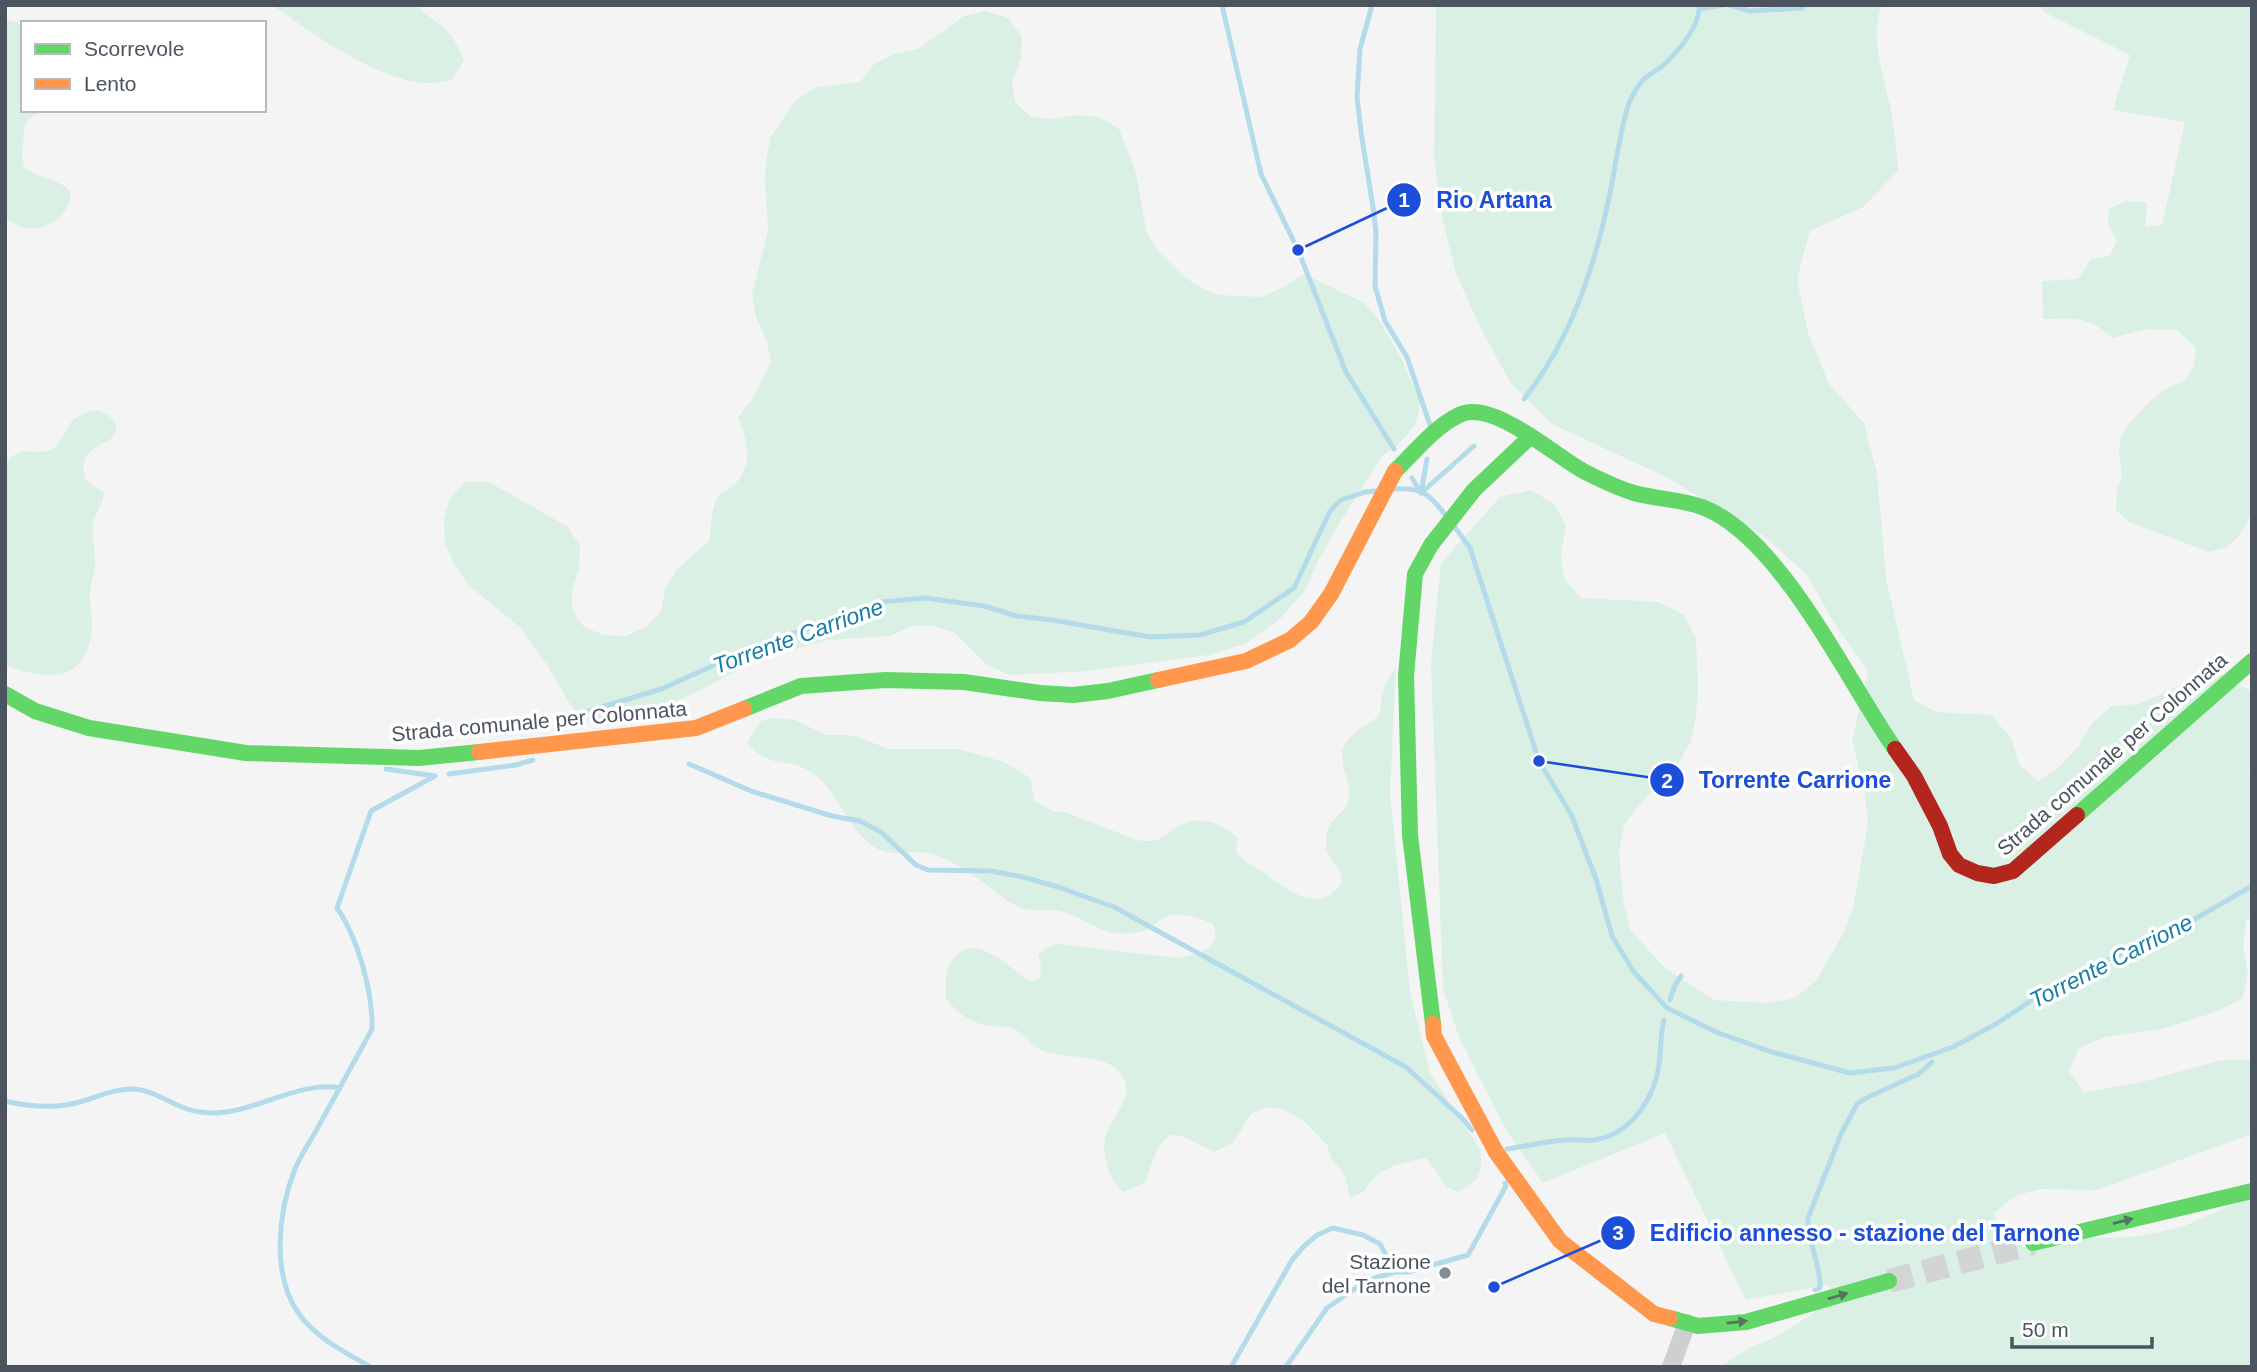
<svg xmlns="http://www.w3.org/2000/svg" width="2257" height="1372" viewBox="0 0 2257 1372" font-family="Arial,sans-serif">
  <rect width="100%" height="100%" fill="#f4f4f4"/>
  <!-- green -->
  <path fill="#dbf0e5" d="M272,5h145c7,10 17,14 26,22 11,10 16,21 21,34l-13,19c-7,1 -14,3 -21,3 -49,1 -119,-51 -158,-78z
    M1436,5h447c-17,29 6,85 10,117 3,16 4,32 5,49l-35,36 -53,24 -13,48 11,54 21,51 35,39 13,50 9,105 28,122 23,12 54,3 20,23 8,26 19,17 21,-14 19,-20 14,-24 20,-17 27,-2 52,-24 28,-7 33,19v63l-3,18 3,1v143l-6,4 -3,25 5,27 -5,25 -30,15 -52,16 -56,8 -26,11 -10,24 15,20 54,-9 84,-23h30v74l-155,56 -55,-1 -25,6 -23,18 8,25 25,10 47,-10 56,-1 26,-4 28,-7 68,-30v171h-533l32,-20 25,-10 39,-25 19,-21 -8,-6 -80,15 -81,-167 -122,50 -37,-53 -47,-93 -16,-48 -12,-326 10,-100 59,-66 31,-7 23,14 12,22 -5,28 3,25 17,19 78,4 25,13 12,23 2,52 -2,27 -6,26 -14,25 -37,37 -15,20 -5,28 5,52 6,25 35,38 49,32 54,3 27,-5 21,-17 27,-47 10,-26 15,-84 -3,-29 -13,-55 16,-69 -32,-45 -29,-51 -43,-39 -94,-57 -118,-55 -42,-42 -28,-51 -26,-57 -14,-56 -8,-60z
    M2040,5h212v508l-13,23 -13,12 -17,4 -80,-30 -13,-12 1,-18 5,-18 -3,-18 1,-17 7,-13 24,-26 16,-12 17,-7 10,-15 2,-18 -19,-18 -31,-1 -34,9c-24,-23 -38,-19 -69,-19l-1,-38 36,-2 13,-20 19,-3 7,-16 -9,-15 1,-16 16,-8 22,1 -2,25 17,-2 23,-103 -72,-12 17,-55 -88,-44z
    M985,11l23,7 14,19 -1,22 -9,22 3,21 16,15 23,2 22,-4 23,2 20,12 16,41 12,63 11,18 22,22 16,12 21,10 45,2 22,-10 19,-13 60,28 16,17 21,37 21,47 -6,22 -14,17 -19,14 -46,73 -19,34 -11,26 -25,29 -36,26 -37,11 -120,16 -78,4 -23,-10 -32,-32 -21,-7h-22l-22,10 -61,4 -72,19 -56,31 -54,25 -39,9 -23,-4 -15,-16 -23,-39 -27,-38 -52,-42 -13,-20 -10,-21 -1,-25 6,-21 16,-17 23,1 79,45 12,19 -1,23 -7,21v20l12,17 20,8 22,1 20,-9 15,-16 4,-22 12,-20 32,-28c2,-14 2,-32 9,-44 3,-5 12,-8 17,-13 19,-20 12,-44 3,-67l16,-20 17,-36 -5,-22 -10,-22 -4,-23 16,-64 -3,-48 1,-22 5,-24 26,-37 20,-12 43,-5 14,-18 20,-10 24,-5 46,-33z
    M5,19l18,6v85h17l-15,13 -3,33 2,11c15,12 35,11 47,25 -2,25 -26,42 -50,35 -5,-2 -11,-6 -16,-9z
    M92,410c14,1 19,5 25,18l-5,10 -20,12 -7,8 -2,10 3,12 18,13c-1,14 -11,21 -11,35 -1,13 3,26 2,38 -1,9 -5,18 -5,27 -1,14 4,29 1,43 -9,50 -49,43 -86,29v-201c18,-23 29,-6 47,-15 10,-6 13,-20 20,-28 5,-5 14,-8 20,-11z
    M1396,668l-6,126 20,198 20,81 50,76c4,22 -1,33 -22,43l-11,-5 -21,-29c-17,3 -36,7 -50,18 -13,11 -7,17 -26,21l-5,-22 -14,-17 -4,-13 -23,-24 -22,-12 -11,-2 -10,2 -10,5 -18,29 -19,9 -32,-16 -12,-1c-15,12 -19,31 -25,48l-22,9c-9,-8 -12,-15 -16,-26 -2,-9 -4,-19 -2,-27 4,-21 32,-42 17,-64 -16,-22 -53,-16 -76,-23 -13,-4 -19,-16 -30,-22 -9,-5 -21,-3 -31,-5 -17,-3 -28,-13 -39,-26 0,-9 -1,-19 1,-27 1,-6 5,-11 8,-15 22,-26 56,13 76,25l9,-5 1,-11 -3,-11 8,-7 11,-4 122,14 21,-5 10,-6 6,-10 -2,-12c-12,-7 -32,-13 -46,-9 -7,2 -12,8 -18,12 -11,6 -24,6 -36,5 -19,-3 -35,-18 -54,-22 -14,-3 -29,2 -41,-4 -12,-5 -21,-14 -31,-21 -15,-11 -32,-23 -50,-30 -20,-9 -43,3 -62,-8 -30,-18 -36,-57 -65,-76 -26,-17 -40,0 -64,-30l14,-21 11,-3 23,2 31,15h21l11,2 31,12h69l43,12 21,11 8,7 5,22 19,11h11l72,28c31,5 27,-11 51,-18 17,-5 40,4 50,17l-2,12c7,11 19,15 30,23 23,17 51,41 75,10 0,-4 1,-8 -1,-11 -4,-11 -14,-15 -14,-29 -1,-26 17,-27 22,-43 6,-19 -14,-40 -2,-59 8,-12 25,-18 34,-28 2,-19 3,-31 16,-46z"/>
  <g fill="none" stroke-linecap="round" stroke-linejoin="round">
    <!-- stream -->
    <path stroke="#b4dbea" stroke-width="5" d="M1222,5l39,169 37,76 48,122 48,77
      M1372,5l-12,44 -3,48 4,35 12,75 3,25 -1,54 10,35 22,36 23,68
      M1729,5l21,6 52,-3 3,-3
      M1700,9l23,-4
      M1524,399c46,-58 70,-130 85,-201 7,-32 10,-64 20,-95 4,-9 8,-17 15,-24 7,-6 16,-10 23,-17 13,-13 34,-38 32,-57
      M1412,478l9,15
      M1393,489c29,-2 37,5 53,27
      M1421,493l53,-47
      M1421,493l6,-34
      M1454,526l16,22 69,213 32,53 25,65 16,57 22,36 33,36 49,24 56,20 78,21 44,-5 59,-21 43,-23 66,-44 112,-49 78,-45
      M569,717l92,-28 89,-40 131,-47 44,-4 59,8 33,10 35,4 98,17 50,-2 44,-13 50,-34 36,-77 11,-11 24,-8 12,-1
      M689,764l62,27 81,25 28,5 21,11 35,33 12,5 63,1 32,6 35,10 56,20 292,160 57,52 9,11
      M386,769l49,7
      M449,774l67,-9 17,-5
      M1670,1000l5,-15 6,-9
      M5,1101c25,6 50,8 75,1 17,-5 34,-13 52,-13 18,0 34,12 50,18 14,6 28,7 43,5 36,-4 78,-31 115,-24
      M1507,1149c20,-3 40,-8 59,-9 9,-1 19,1 28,0 32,-5 53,-31 62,-61 6,-19 3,-40 8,-59
      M1815,1290l5,-2c1,-24 -13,-46 -12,-70l33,-84 16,-30 11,-7 51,-23 13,-12
      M371,1367c-25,-14 -55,-29 -72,-53 -28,-39 -21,-102 -4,-145 6,-15 16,-28 23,-42 18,-32 36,-65 54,-98 1,-36 -14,-91 -35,-121l34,-97 64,-35
      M1231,1367l61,-107 12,-14 13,-11 16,-7 30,7 17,9 15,28
      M1286,1367l41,-59 29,-20 19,-10 20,-6h13l60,-17 38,-69 -1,-3"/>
    <!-- secondary-tunnel -->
    <path stroke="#d2d4d6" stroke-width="24" stroke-dasharray="24 12" stroke-linecap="butt" d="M1889,1281l144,-38"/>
    <!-- street -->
    <path stroke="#cecfd1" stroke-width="18" d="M1671,1367l16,-44"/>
    <!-- fast -->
    <path stroke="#63d668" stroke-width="16" d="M1395,471c20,-19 38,-43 64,-56 33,-17 97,42 126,57 16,8 32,16 49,21 22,6 46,6 68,14 78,29 145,174 193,242
      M5,694l30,17 54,17 157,25 173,5 60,-6
      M744,709l57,-23 84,-6 79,2 76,11 33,2 35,-4 50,-11
      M2077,815l175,-154
      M1433,1024l-23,-189 -4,-159 9,-102 16,-29 43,-55 57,-54
      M2033,1243l219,-52
      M1670,1318l28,8 48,-4 143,-41"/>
    <!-- slow -->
    <path stroke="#ff974d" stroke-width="16" d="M1158,680l88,-19 44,-21 21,-18 20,-28 64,-123
      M479,752l217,-24 48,-19
      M1433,1024l1,12 62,116 64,89 94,73 16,4"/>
    <!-- jam -->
    <path stroke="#b3261e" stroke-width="16" d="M1895,749l19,27 26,50 10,28 9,11 18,8 17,3 19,-5 64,-56"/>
  </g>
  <!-- one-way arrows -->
  <defs><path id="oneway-solid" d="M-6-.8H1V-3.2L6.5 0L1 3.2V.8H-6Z" transform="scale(1.75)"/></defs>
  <g fill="#527461">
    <use href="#oneway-solid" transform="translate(2123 1221) rotate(-14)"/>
    <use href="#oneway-solid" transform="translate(1838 1296) rotate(-16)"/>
    <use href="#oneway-solid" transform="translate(1737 1322) rotate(-6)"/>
  </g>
  <!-- markers -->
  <circle fill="#878c93" stroke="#fff" stroke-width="2.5" cx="1445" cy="1273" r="7"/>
  <g text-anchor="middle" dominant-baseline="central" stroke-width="7" stroke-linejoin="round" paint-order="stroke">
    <!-- street labels -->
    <g font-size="21" fill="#4c545f" stroke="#fff">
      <text transform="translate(539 721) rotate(-5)">Strada comunale per Colonnata</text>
      <text transform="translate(2112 754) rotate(-41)">Strada comunale per Colonnata</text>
    </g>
    <!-- poi labels -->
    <g font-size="21" fill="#4c545f" stroke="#fff" text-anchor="end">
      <text x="1431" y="1261">Stazione<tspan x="1431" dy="24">del Tarnone</tspan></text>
    </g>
    <!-- water labels -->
    <g font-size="23" font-style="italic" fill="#197da5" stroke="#fff">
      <text transform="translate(798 636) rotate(-20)">Torrente Carrione</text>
      <text transform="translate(2111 961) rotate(-27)">Torrente Carrione</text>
    </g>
  </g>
  <!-- callouts -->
  <path fill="none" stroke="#1d4ed8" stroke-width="2.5" d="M1298 250L1404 200M1539 761L1667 780M1494 1287L1618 1233"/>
  <g fill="#1d4ed8" stroke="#fff" stroke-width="2.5">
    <circle cx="1298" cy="250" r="7"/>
    <circle cx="1539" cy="761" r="7"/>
    <circle cx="1494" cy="1287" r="7"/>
    <circle cx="1404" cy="200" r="18"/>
    <circle cx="1667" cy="780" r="18"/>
    <circle cx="1618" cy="1233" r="18"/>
  </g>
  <g font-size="21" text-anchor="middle" font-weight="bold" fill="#fff">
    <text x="1404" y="207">1</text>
    <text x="1667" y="788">2</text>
    <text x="1618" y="1240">3</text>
  </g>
  <g font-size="23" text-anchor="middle" font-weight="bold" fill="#1d4ed8" stroke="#fff" stroke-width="7" stroke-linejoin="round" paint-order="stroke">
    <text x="1494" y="208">Rio Artana</text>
    <text x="1795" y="788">Torrente Carrione</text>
    <text x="1865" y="1241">Edificio annesso - stazione del Tarnone</text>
  </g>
  <!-- border -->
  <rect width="2257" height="1372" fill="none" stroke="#4c545f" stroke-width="14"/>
  <!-- legend -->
  <rect x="21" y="21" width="245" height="91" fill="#ffffff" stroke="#b7bbbf" stroke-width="2"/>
  <rect x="35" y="44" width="35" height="10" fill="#63d668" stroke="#b7bbbf" stroke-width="2"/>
  <text x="84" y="56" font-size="21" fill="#4c545f">Scorrevole</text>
  <rect x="35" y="79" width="35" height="10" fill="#ff974d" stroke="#b7bbbf" stroke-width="2"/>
  <text x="84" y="91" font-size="21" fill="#4c545f">Lento</text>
  <!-- scale -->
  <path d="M2012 1337v10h140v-10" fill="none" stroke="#4c545f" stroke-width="3.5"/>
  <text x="2022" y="1337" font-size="21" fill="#4c545f" stroke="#ffffff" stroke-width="5" paint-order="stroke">50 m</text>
</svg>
